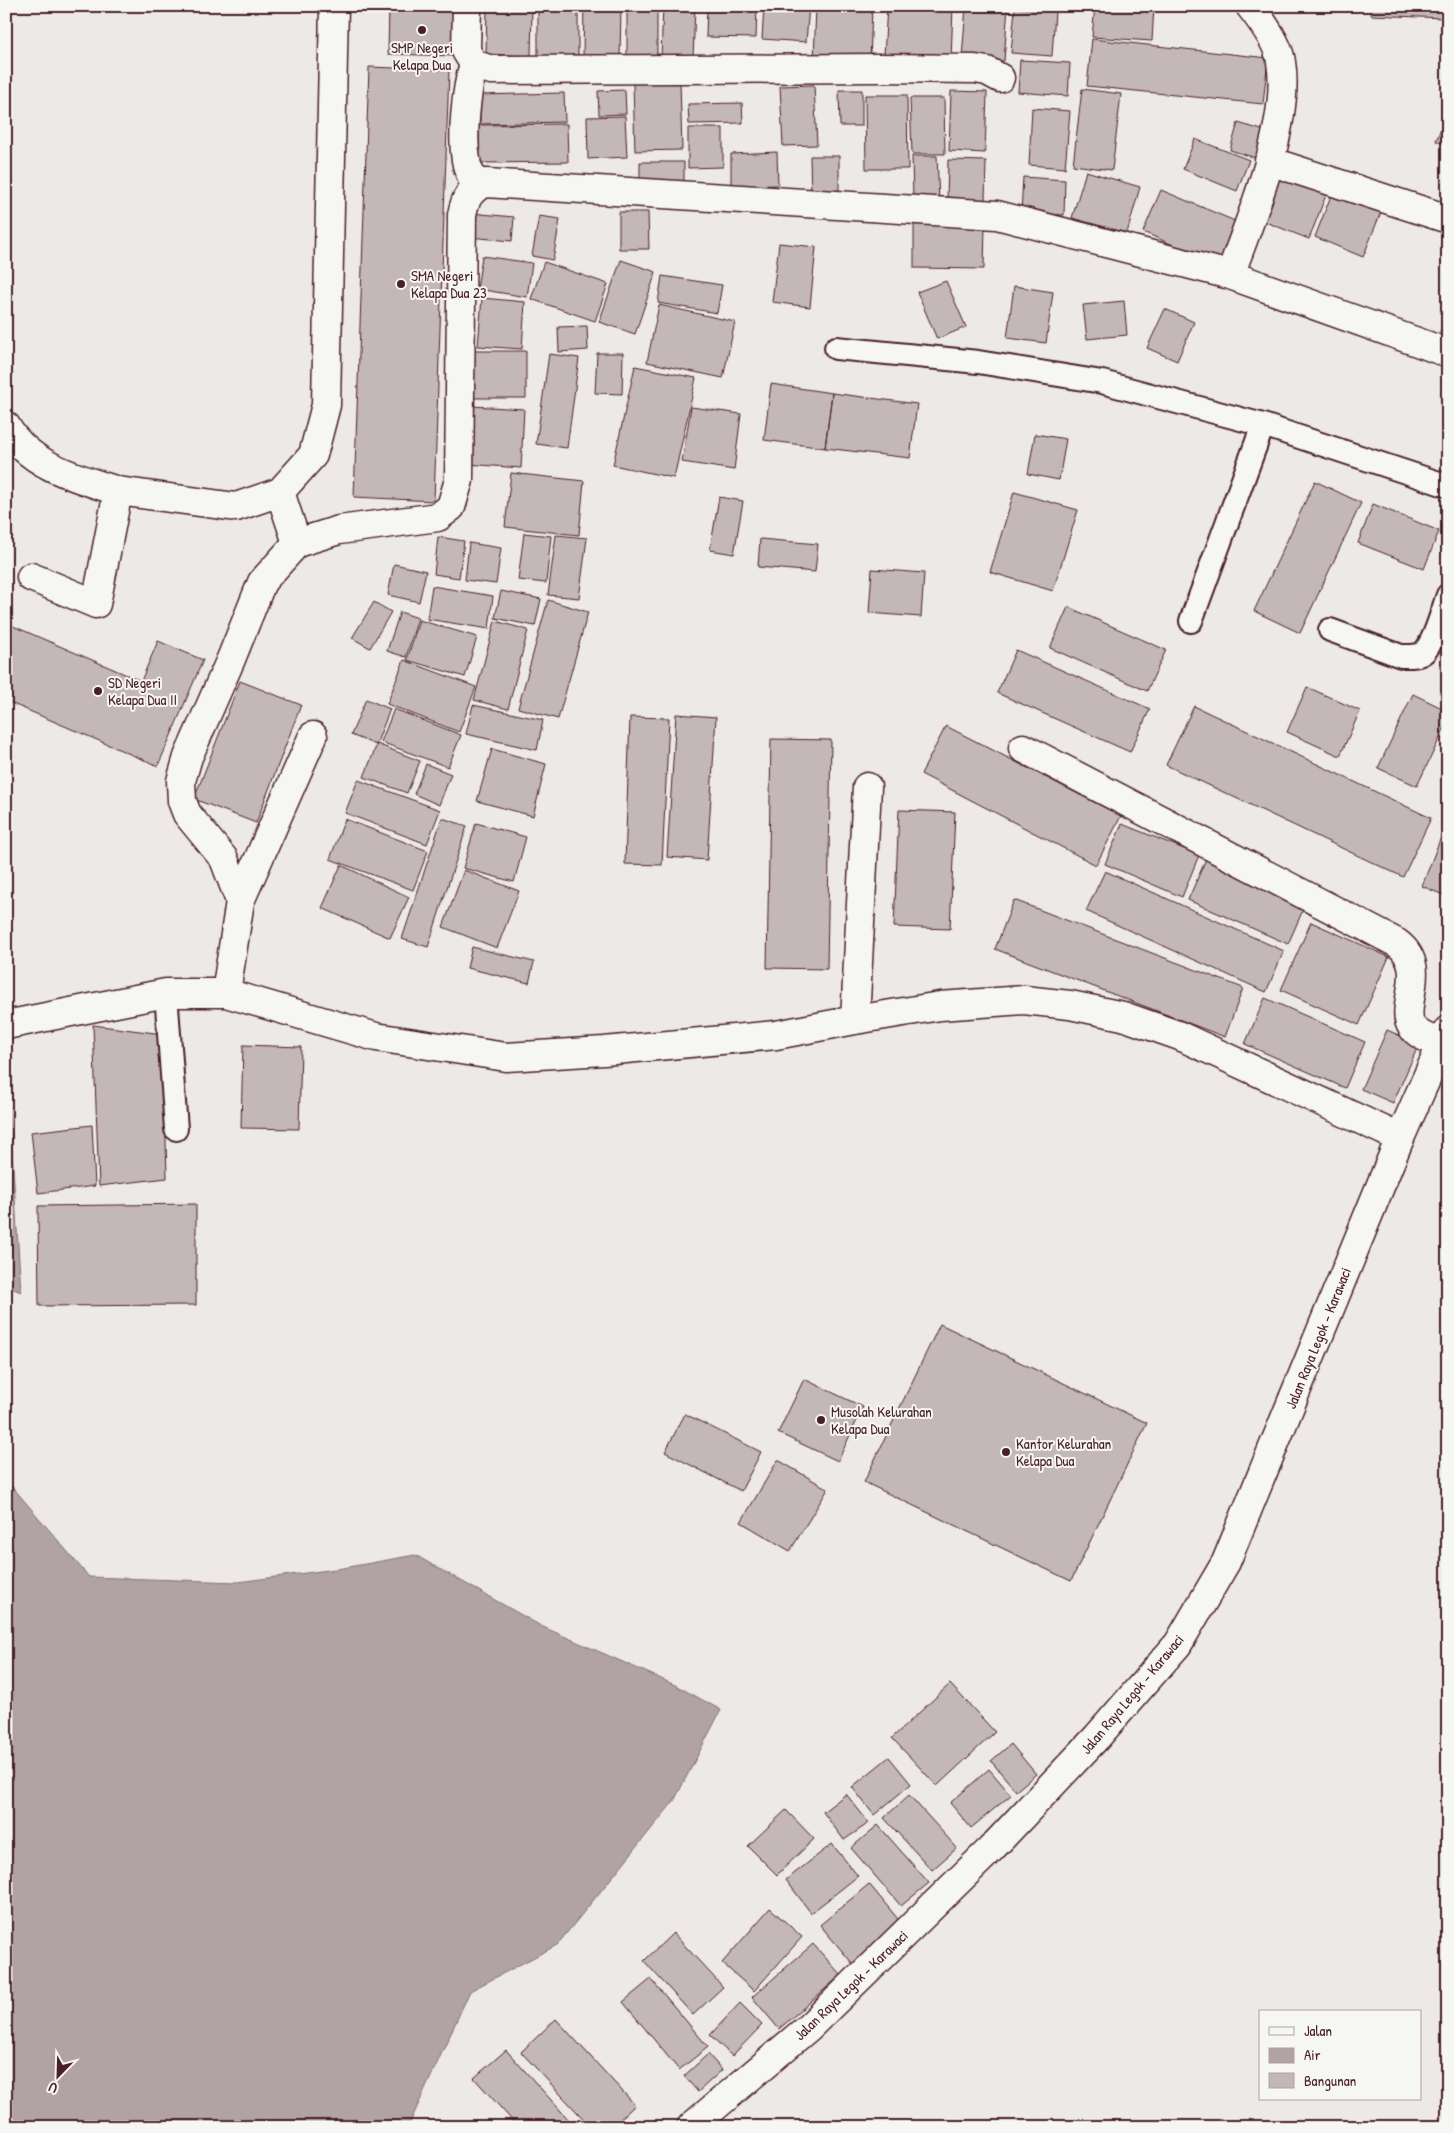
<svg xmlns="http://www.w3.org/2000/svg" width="1454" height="2133" viewBox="0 0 1454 2133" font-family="'Patrick Hand',sans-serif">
  <rect width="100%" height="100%" fill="#ece9e6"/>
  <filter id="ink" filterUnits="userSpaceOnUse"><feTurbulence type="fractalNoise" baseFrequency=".02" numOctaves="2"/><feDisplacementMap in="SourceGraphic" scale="10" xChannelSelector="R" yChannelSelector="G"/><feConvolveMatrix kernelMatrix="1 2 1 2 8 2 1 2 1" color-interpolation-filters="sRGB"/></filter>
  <g filter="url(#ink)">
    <!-- water -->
    <path fill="#b1a2a3" stroke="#886e73" d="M6,1071h1l14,221 -15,-6z
      M6,1483l4,1 79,93 149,5 105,-14 72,-13 126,71 134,59 46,25 -47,91 -117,144 -87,46 -62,136h-402z"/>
    <!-- building -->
    <path fill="#c4b7b7" stroke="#4a1f2b" d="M389,6h67l-1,50 -67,-2z
      M487,6h45l-1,50 -45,-2z
      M538,6h40v51h-40z
      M584,6h37l-1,51 -37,-1z
      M627,6h30v52l-30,-1z
      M663,6h32l-2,53 -32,-2z
      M707,6h50l-1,32 -50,-1z
      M764,6h45l-3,36 -44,-3z
      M816,6h56l-2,57 -56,-2z
      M887,6h66l-2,54 -67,-4z
      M966,6h42l-4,55 -42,-3z
      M1095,6h59l-2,35 -60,-4z
      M1372,6h73l-1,12 -73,-3z
      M1015,8l40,4 -3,44 -41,-3z
      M1092,39l176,19 -5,46 -176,-18z
      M1020,60l50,3 -2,33 -50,-4z
      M369,67l80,3 -15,431 -80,-4z
      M680,82l2,68 -47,1 -2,-68z
      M814,85l3,60 -34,1 -3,-60z
      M1082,89l39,5 -9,76 -39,-5z
      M625,90l1,24 -27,1 -1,-24z
      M839,90h23v36h-22z
      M951,91l36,1 -2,61 -36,-2z
      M564,93l1,29 -85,2 -1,-29z
      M865,95h42l1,74h-42z
      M910,98h34l1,56h-33z
      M742,103l1,20 -54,1 -1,-20z
      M1032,108l38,3 -5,57 -36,-3z
      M1448,111v34l-12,-4z
      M625,116l2,41 -39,2 -1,-42z
      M1238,123l27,8 -9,27 -26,-8z
      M567,124l1,38 -88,1 -1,-38z
      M688,128h35v39l-35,1z
      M1195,139l54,21 -12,31 -54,-22z
      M777,152l1,33 -47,1v-32z
      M810,156h29v42h-28z
      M912,156h25l2,45h-26z
      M948,160l38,1 -1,39h-38z
      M640,162h44v24l-44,-1z
      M1086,171l54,16 -13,46 -55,-15z
      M1275,175l51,20 -17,44 -51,-20z
      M1023,177l42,3 -1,35 -43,-2z
      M1161,190l81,34 -18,43 -81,-35z
      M1332,193l49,19 -18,45 -48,-20z
      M619,212h29l1,37h-30z
      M471,213l43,4 -2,24 -43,-4z
      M539,216l21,3 -7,41 -21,-4z
      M914,223l71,1 -1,45 -70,-1z
      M779,243l37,4 -6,60 -38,-5z
      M482,256l50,7 -5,34 -50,-8z
      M621,260l35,12 -21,62 -36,-12z
      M544,262l64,22 -13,37 -64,-22z
      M662,276l60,9 -5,28 -59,-10z
      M946,281l20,46 -29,12 -20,-47z
      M1014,286l39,6 -7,51 -39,-5z
      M482,298l43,4 -3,47 -44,-3z
      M1124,301l3,34 -40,4 -4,-34z
      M659,305l76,17 -12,56 -76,-16z
      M1165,309l29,13 -17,39 -30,-13z
      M1448,311v24l-8,-3z
      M587,326l1,24 -29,2 -1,-25z
      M472,351h54v47h-54z
      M597,353h26l-1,41 -27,-1z
      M549,354l30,4 -12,90 -31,-4z
      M635,366l61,12 -22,100 -61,-13z
      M771,384l61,9 -7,55 -61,-8z
      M832,393l85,11 -7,54 -85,-10z
      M471,406l53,3 -3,59 -54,-4z
      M691,407l50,7 -7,56 -52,-8z
      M1035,434l31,5 -7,41 -31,-6z
      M511,473l73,8 -5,54 -74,-8z
      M1315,481l46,22 -61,130 -46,-22z
      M1014,492l64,18 -25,81 -63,-19z
      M719,497l24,4 -9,53 -24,-4z
      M1373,504l66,27 -15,38 -66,-26z
      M524,533l27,3 -5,47 -28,-3z
      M556,535l31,3 -8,60 -31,-3z
      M438,537l26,4 -5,37 -25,-4z
      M760,539l58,5 -3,28 -57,-5z
      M469,543l32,5 -5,36 -31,-4z
      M394,564l32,7 -7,31 -31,-7z
      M872,569l52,4 -3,44 -52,-4z
      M432,586l61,10 -4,33 -62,-10z
      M501,591l40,8 -6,27 -40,-8z
      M548,600l40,12 -30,107 -40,-11z
      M374,602l17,10 -21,36 -18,-10z
      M1068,607l98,43 -19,41 -97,-43z
      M400,612l18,6 -12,39 -19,-6z
      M419,620l58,17 -12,40 -58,-17z
      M495,621l33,9 -20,79 -34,-9z
      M6,623l135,58 17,-40 45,19 -45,106 -152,-65z
      M1016,650l134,59 -20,43 -133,-59z
      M404,660l72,27 -17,45 -72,-28z
      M240,681l61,24 -45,118 -62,-24z
      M1307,687l53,24 -20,45 -53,-24z
      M1413,694l35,17v10l-31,65 -39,-18z
      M366,699l24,10 -14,36 -25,-10z
      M473,705l70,15 -6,30 -71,-16z
      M1194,706l237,112 -28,59 -237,-112z
      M394,709l67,26 -13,32 -67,-25z
      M676,714l40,3 -9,143 -40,-3z
      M630,717l39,1 -7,147 -37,-1z
      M946,726l175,90 -25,49 -175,-91z
      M771,739l60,1 -4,229 -60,-1z
      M377,744l43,17 -13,32 -43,-16z
      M492,749l54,15 -13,52 -56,-15z
      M426,764l25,10 -12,31 -25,-11z
      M358,780l82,30 -13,34 -82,-31z
      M899,810l56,2 -5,117 -56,-2z
      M442,818l25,8 -39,121 -26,-8z
      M345,819l83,32 -15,39 -83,-31z
      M476,823l50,14 -12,45 -51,-14z
      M1122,824l77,31 -17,42 -77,-33z
      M1446,824l2,1v72l-26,-11z
      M1206,859l100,44 -18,41 -100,-44z
      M341,865l68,32 -19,41 -68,-30z
      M464,870l55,21 -22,57 -54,-21z
      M1105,871l179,80 -18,41 -180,-81z
      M1014,900l229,88 -18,49 -230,-88z
      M1311,922l78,35 -30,68 -78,-35z
      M472,947l62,15 -5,21 -62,-15z
      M1265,998l100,44 -20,46 -100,-44z
      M93,1025l70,9 4,144 -68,8z
      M1387,1030l32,14 -26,59 -32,-14z
      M243,1045l58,2 -2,82 -58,-1z
      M92,1125l3,61 -57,7 -7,-61z
      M196,1204v101l-157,1 -1,-100z
      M940,1324l207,99 -76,158 -207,-99z
      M804,1379l59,28 -25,54 -60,-28z
      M685,1414l76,38 -20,39 -76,-39z
      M778,1460l50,29 -38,62 -49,-29z
      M950,1684l45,48 -58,54 -45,-48z
      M1011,1744l25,30 -20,17 -25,-30z
      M889,1757l22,27 -37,31 -22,-28z
      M989,1769l22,26 -40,33 -21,-25z
      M846,1794l23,29 -25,17 -21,-28z
      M909,1795l48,53 -25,22 -48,-52z
      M786,1810l28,29 -37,36 -29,-29z
      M878,1825l51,58 -28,23 -50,-58z
      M832,1844l26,32 -47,37 -25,-33z
      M869,1884l33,40 -49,40 -33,-39z
      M770,1908l32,29 -48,54 -32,-28z
      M673,1933l50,54 -30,28 -49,-54z
      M813,1944l28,31 -62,54 -27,-32z
      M651,1979l57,68 -29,23 -56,-68z
      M740,2003l22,22 -30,31 -22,-21z
      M556,2019l79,86 -23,22h-21l-70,-75z
      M506,2050l63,70 -7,7h-44l-44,-49z
      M708,2054l14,16 -24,22 -14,-16z"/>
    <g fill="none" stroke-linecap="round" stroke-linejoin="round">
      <!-- lane casing -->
      <g stroke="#4a1f2b" stroke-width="26">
        <path id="lane" d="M836,348l142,14 124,20 161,43 185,61
          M1191,621l72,-196
          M1330,630l71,26c8,0 17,1 23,-4 11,-11 18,-41 24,-57
          M166,993l10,136"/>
      </g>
      <!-- street casing -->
      <g stroke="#4a1f2b" stroke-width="31">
        <path id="street" d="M467,6l-1,45 8,13 17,6 389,-2 95,1 12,2 13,7
          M474,64c-8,25 -13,76 -7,101 2,7 6,15 8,22
          M1269,161l179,58
          M1230,275c21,-57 61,-153 51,-213 -2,-18 -20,-42 -31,-56
          M6,426c23,40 71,52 112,65l-22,113 -65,-27
          M118,491l118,16 44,-15 33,-37 13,-50 8,-399
          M280,492l17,51
          M1023,748l374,195c34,25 1,64 15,84 6,9 21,13 30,17
          M240,901l73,-165
          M226,993l14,-92 -16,-42 -37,-45 -5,-13 -1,-20 7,-24 43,-98 31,-77 35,-39 42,-13 99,-13 13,-10 8,-27 3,-265c3,-17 8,-26 24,-32l511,32 233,60 218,78
          M855,1020l12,-233
          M6,1025l160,-32h60l150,44 130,20 98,-6 172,-16 79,-15 85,-14 84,-6 46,5 53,11 57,20 220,102"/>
      </g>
      <!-- primary casing -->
      <g stroke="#4a1f2b" stroke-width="31">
        <path id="primary" d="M691,2127l118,-100 182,-178 106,-112 81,-93 48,-82 174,-424 48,-108"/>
      </g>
      <!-- lane -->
      <use href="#lane" stroke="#f6f6f2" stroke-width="22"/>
      <!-- street -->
      <use href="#street" stroke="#f6f6f2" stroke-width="28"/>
      <!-- primary -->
      <use href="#primary" stroke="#f6f6f2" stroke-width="28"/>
    </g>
  </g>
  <!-- markers -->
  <g fill="#4a1f2b" stroke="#f6f6f2" stroke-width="2">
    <circle cx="422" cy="30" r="5"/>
    <circle cx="401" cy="284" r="5"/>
    <circle cx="98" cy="691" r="5"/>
    <circle cx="821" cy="1420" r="5"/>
    <circle cx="1006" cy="1452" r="5"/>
  </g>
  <g text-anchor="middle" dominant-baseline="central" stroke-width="4" stroke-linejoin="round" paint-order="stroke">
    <!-- poi labels -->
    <g font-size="15" fill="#4a1f2b" stroke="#f6f6f2" text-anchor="start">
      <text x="422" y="47" text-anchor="middle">SMP Negeri<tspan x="422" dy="17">Kelapa Dua</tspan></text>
      <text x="411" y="275">SMA Negeri<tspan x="411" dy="17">Kelapa Dua 23</tspan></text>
      <text x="108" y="682">SD Negeri<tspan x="108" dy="17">Kelapa Dua II</tspan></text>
      <text x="831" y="1411">Musolah Kelurahan<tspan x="831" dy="17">Kelapa Dua</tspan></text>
      <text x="1016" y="1443">Kantor Kelurahan<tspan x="1016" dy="17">Kelapa Dua</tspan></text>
    </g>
    <!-- street labels -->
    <g font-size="15" fill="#4a1f2b" stroke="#f6f6f2">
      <text transform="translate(1318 1338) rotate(-68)">Jalan Raya Legok - Karawaci</text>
      <text transform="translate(1132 1694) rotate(-50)">Jalan Raya Legok - Karawaci</text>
      <text transform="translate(851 1985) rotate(-44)">Jalan Raya Legok - Karawaci</text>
    </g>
  </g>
  <!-- margin -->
  <rect width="1454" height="2133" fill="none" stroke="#f6f6f2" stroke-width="25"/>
  <rect x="12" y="12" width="1429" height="2108" fill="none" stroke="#4a1f2b" stroke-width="2" filter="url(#ink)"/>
  <!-- legend -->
  <rect x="1259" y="2010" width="162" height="90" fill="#f6f6f2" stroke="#b1a0a2"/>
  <rect x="1269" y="2027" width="25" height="8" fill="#f6f6f2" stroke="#b1a0a2"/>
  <text x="1304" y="2036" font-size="15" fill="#4a1f2b">Jalan</text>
  <rect x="1269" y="2048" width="25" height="15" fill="#b1a2a3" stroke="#b1a0a2"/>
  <text x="1304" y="2060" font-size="15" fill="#4a1f2b">Air</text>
  <rect x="1269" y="2073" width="25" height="15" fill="#c4b7b7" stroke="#b1a0a2"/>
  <text x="1304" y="2086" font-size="15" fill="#4a1f2b">Bangunan</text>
  <!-- north arrow -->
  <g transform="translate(58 2076) rotate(203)" stroke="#f6f6f2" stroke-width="4" paint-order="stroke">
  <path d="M0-4L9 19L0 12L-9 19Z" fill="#4a1f2b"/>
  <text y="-8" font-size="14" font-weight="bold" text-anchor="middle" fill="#4a1f2b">U</text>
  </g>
</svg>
